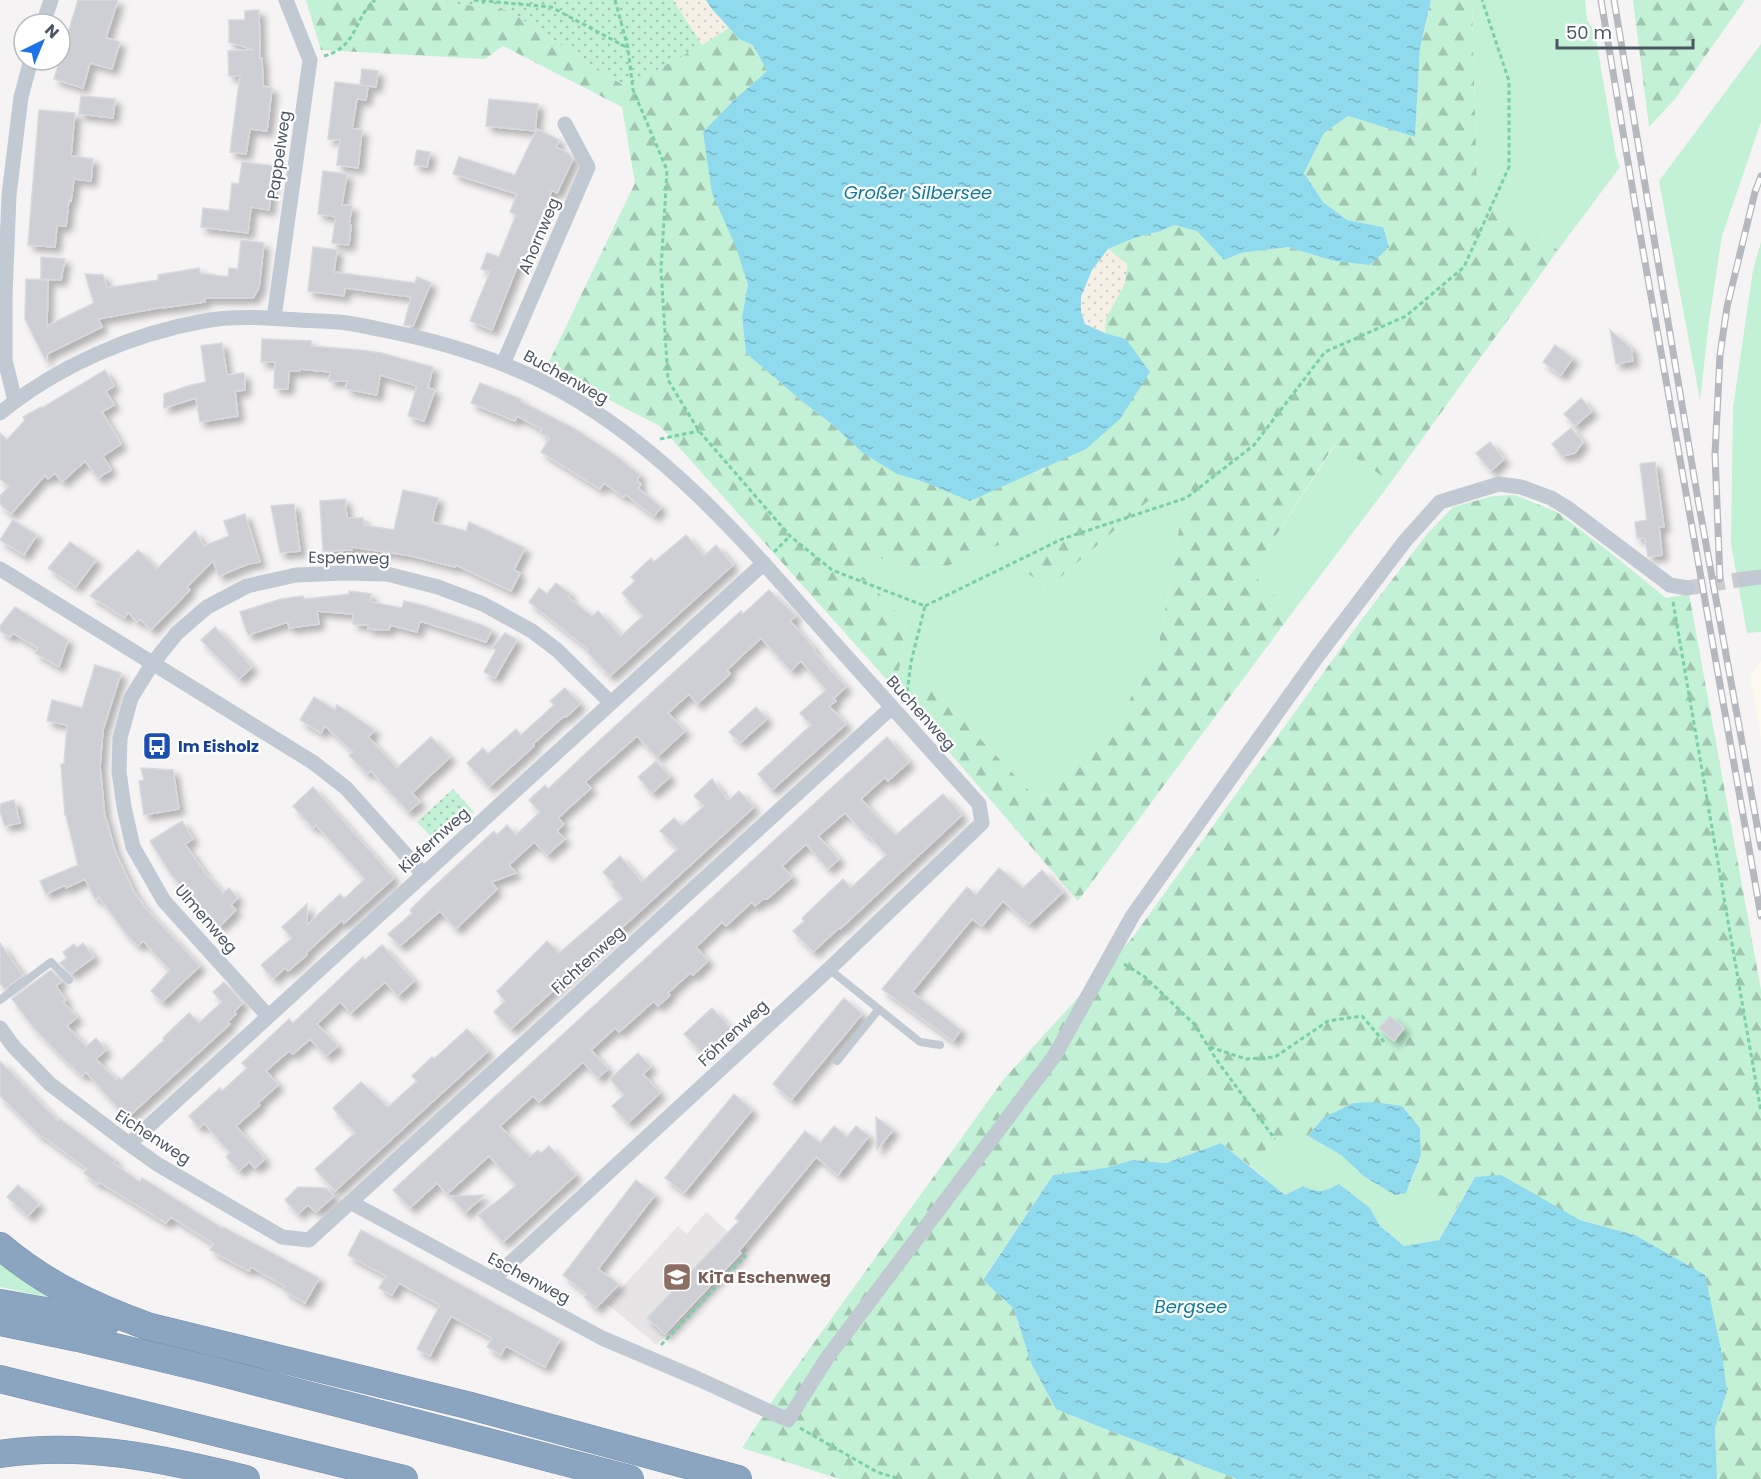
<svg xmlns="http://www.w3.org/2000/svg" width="1761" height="1479" viewBox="0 0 1761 1479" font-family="Poppins,sans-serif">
  <defs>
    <pattern id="forest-firs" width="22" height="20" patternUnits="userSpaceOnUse" patternTransform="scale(1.5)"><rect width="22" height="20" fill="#c3f1d5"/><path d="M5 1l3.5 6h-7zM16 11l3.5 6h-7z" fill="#a0c6b0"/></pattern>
    <pattern id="sand-dots" width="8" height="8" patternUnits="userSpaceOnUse" patternTransform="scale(1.5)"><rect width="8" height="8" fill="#f5f0e5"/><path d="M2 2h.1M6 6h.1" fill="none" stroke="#d4d0c7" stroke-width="1.8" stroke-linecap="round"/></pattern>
    <pattern id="park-dots" width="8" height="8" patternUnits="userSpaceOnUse" patternTransform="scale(1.5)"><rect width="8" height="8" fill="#c3f1d5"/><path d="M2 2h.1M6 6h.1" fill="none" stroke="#a0c6b0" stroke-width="1.8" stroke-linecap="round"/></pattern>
    <pattern id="water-ripples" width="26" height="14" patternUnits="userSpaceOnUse" patternTransform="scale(1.5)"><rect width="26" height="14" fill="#90daee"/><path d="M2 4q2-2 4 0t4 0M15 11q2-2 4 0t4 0" fill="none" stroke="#78b4c4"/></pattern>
    <filter id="shadow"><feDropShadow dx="5.5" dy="5.5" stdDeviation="3" flood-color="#0004"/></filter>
  </defs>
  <rect width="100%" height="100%" fill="#f5f3f3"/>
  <!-- commercial -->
  <path fill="#fdf9ef" d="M1761,661v80l-11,-65z"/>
  <!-- education -->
  <path fill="#e6e4e5" d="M706,1212l42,38 -91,95 -50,-41 71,-78 9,8z"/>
  <!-- grass -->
  <path fill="#c3f1d5" d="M1472,0h113l2,20 8,13 21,123 4,11 -62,83 -81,-60z
    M1761,44v78l-39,114 -13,85 -9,79 -41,-219z
    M1761,242v390l-14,1 -16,-89 2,-136 20,-138z
    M1336,444l55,38 -99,131 -40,-40z
    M1194,480l-13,38 -23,131 -38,68 -81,84 -106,-112 -16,26 -21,-25 10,-68 -49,-52 6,-17 50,15 34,-2 106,-43 3,10 -33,36 25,19 99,-86z
    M1308,1136l33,19 24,22 41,16 4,-9 46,25 -17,31 -35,6 -24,-20 -10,-18 -46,-17 -8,1 -13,-6 -18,9 -31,-26 13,-21z
    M0,1256l56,43 -56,-12z"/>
  <!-- forest -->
  <path fill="url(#forest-firs)" d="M306,0h121l81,10 118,77 103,-59 10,11 14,6 14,26 -33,29 -31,32 45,153 -6,32 4,36 58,50 93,71 27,8 93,-3 27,-10 82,-130 -21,-6 1,-15 19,-35 2,-18 -19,-16 26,-11 27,-7 13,-6 23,5 27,30 17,-7 47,-6 46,14 49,-34 -36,-7 -24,-18 -19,-29 20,-40 24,-17 67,21 5,-89 11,-48h41l5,190 81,60 -167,232 -56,-38 -83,129 40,40 -214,288 -161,-186 15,-27 107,113 81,-84 38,-68 23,-131 13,-37 -47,21 -99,86 -26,-19 34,-36 -3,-10 -106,43 -34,2 -50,-15 -6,17 49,52 -10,68 -236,-264 -114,-58 89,-185 -13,-76 -119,-61 -18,13 -164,-9z
    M1633,0h112l-70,99 -26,28z
    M1515,495l42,17 55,42 54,44 23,-4 72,396v489h-44l-2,-51 12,-36 -92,-157 -54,-15 -106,-43 -19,32 -46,-25 11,-29 -1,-27 -18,-22 -79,12 -15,18 -41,12 -13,21 -33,-26 -55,20 -34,-3 -27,8 -52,7 -70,104 31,30 17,54 25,46 44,18 137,52h-397l-98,-31 35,-54 227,-315 129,-142 229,-318 66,-86 25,-26 40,-11z"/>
  <!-- sand -->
  <path fill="url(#sand-dots)" d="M673,0h33l23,28 -27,17z
    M1108,249l19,15 -2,19 -19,35 -1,15 -20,-9c-10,-30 5,-52 23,-75z"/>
  <!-- park -->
  <path fill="url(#park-dots)" d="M427,0h246l29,45 -76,42 -118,-77z
    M453,789l21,23 -36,32 -21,-22z"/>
  <!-- water -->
  <path fill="url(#water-ripples)" d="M706,0h725l-11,48 -5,89 -67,-21 -24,17 -20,40 19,29 24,18 36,7 6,20 -19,18 -36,-4 -46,-14 -47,6 -17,7 -27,-29 -23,-6 -13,6 -27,7 -26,11 -16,21 -11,27v15l4,12 20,9 21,6 24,33 -30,47 -34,30 -116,52 -46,-19 -27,-8 -34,-21 -30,-28 -29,-22 -58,-50 -4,-36 6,-32 -12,-38 -24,-54 -9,-61 31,-32 33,-29 -14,-26 -14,-6 -27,-30z
    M1374,1102l28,4 18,22 1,27 -15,38 -11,2 -30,-18 -24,-22 -33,-19 15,-18 30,-15z
    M1221,1143l64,52 18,-9c17,8 20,6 36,-2l31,24 10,18 24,20 35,-6 36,-63 26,-2 79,45 55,15 70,40 17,79 5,38 -12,36 2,51h-480l-137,-52 -44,-18 -25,-46 -17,-54 -31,-29 70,-105 52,-7 27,-8 34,3z"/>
  <!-- building -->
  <path fill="#cdcfd5" stroke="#d7d9de" stroke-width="1.5" filter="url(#shadow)" d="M78,0h40l-12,38 14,4 -8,27 -22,-6 -7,25 -29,-9z
    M259,10l1,48h2l1,28 9,2 -5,43 -17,-2 -4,25 -16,-2 10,-76h-11l-1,-25 26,-1 -25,-8v-22h16v-9z
    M362,69l16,2 -2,16 -16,-2z
    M335,82l33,4 -2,14 -9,-1 -5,30 10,1 -4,38 -21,-3 3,-25 -12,-1z
    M81,96l34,3 -2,19 -34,-4z
    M489,99l49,5 -3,27 -49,-5z
    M39,110l36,3 -4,43 22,3 -2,22 -17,-2 -3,22 -2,-1 -3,26h-9l-2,21 -27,-2z
    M537,129l22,11 -3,7 14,7 3,5 -16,34 -5,-3 -29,74 -4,-2 -27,68 -22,-9 20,-49 -9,-3 6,-16 12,4 17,-42 -6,-3 7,-18 -64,-20 6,-17 56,18z
    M417,150l13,2 -3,15 -13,-2z
    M242,162l32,4 -5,44 -18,-3 -3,26 -47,-6 2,-19 26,3 3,-28 7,1z
    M323,171l24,3 -5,31 10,1 -3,19h2l-2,20 -17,-2 4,-26 -18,-3z
    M241,240l23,3 -5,45 -6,10h-49l1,4 -42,6v-1l-65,12 4,8 -55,27 -1,7 -21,-42 1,-40 22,1 -1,46 47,-23 -9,-29 18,1 4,13 51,-8v-5l41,-7 1,5 28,4 1,-9 9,1z
    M313,247l24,3 -3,22 81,11 2,-6 14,6 -18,43 -9,-1 7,-28 -66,-9 -1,8 -36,-5z
    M41,257l24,2 -4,21 -20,-1z
    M1610,330l21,18 2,13 -17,3z
    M262,339l49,2v5l49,4 21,3 52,14 -5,21 7,2 -11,31 -16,-5 9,-30 -37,-11 -3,20 -31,-6 1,-8h-18l1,-9 -30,-3v2h-11l-1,18 -14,-1 1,-26h-14z
    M222,343l5,32 17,-2 1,17 -10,1 3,25 -38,6 -4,-24 -32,10v-14l27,-9 15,-3 -5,-36z
    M1555,345l18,13 -12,17 -18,-13z
    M105,370l9,16 -8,5 8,14 -12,7 19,32 -18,12 8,14 -13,8 -13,-17 -23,21 -7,-9 -7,6 -3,-4 -34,39 -11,-10v-8l9,-10 -9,-7v-46l7,7 18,-20 -2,-3 18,-10 1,1z
    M480,383l41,16 -1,2 55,28 40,26 25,20 -3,5 4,4 -3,4 23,19 -7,9 -28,-21 -2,2 -20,-14 -4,6 -59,-37 9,-14 -10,-5 2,-4 -25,-13 -2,5 -44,-18z
    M1581,398l11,13 -17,15 -11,-12z
    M1571,428l12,14 -8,11 -13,3 -10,-12z
    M1490,442l14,17 -13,12 -15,-18z
    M1655,462l9,65h-5l3,28 -14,2 -3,-19h-8l-2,-16 12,-2 -7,-56z
    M403,490l35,8 -6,24 34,9 3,-9 56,26 -11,22 6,3 -9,18 -55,-26 -1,2 -43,-11 -60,-9v3l-29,1 -3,-50 25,-2 2,19h16v7l31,5z
    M294,504l6,47 -20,2 -9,-47z
    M245,514l15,48 -12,2 -29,12 -6,-15 -26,26 3,3 -39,40 -11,-11 -3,3 -9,-10 -3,6 -35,-22 48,-46 19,19 38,-38 9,15 25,-10 -5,-15z
    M13,520l24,15 -13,20 -24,-15z
    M686,535l18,21 12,-11 17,20 -123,111 -23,-24 2,-2 -60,-48 10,-14 8,6 9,-11 14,11 -2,3 24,19 6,-5 23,25 22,-20 -21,-23 13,-12 -4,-4 20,-19 3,4z
    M70,542l26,18 -20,27 -28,-19z
    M769,590l27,26 -6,5 25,28 -2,1 33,37 -12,11 -2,-1 4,4 -7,5 17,18 -28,25 -46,41 -14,-16 53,-49 -11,-12 26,-23 -25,-29 -10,10 -30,-33 -34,32 3,4 -33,30 -8,-10 -21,19 17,18 -28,26 -20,-21 -52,46 6,6 -33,30 6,6 -7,7 8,8 -18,16 -13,-13 -25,23 7,8 -25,9 6,7 -41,40 -16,-18 -40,35 -12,-12 24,-21 -2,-3 16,-16 68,-63 3,4 10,-10 9,10 24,-23 -11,-12 16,-15 3,4 53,-50 140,-128 2,3z
    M349,591l22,3 -1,8 32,6 2,-7 21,5 57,19 10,5 -6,12 -66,-21 -3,11 -27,-7 -1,5 -21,-1v-4l-15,-1v-10l-36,-3 2,13 -30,4 -1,-6 -40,13 -8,-23 41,-13 22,-3 1,3 11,-1 34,-4z
    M15,607l53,33 -9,27 -24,-14 3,-5 -25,-15 -3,4 -10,-6v-5z
    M215,627l37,40 -13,12 -38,-39z
    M505,633l12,7 -22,38 -11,-6 12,-22 -4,-2z
    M95,665l26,8 -18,57 -3,36 5,52h1l9,33 19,41 12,17 54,57 -38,36 -11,-11 19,-21 -27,-29 -5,5 -12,-12 -27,-37 -4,2 -10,-20 -19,9 -1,-3 -19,9 -6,-13 38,-16 -12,-50h-1l-4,-51h3l3,-39 -20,-4 5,-21 30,8z
    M565,688l15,16 -14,13 -2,-1 -31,28 1,2 -45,41 -22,-24 16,-15 5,6 28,-25 5,6 33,-30 -4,-4z
    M314,697l21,13 2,-5 38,25 -7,7 29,31 34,-31 19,20 -38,36 8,9 -12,10 -37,-41 -4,3 -18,-19 4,-3 -28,-26 -4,7 -21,-13z
    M756,707l11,12 -27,24 -11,-11z
    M887,737l22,25 -21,19 -3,-4 -24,22 18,20 17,16 47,-41 19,21 -122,114 -1,-1 -26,24 -20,-21 11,-10 -2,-3 41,-39 8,9 35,-33 -18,-21 -1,2 -22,-23 -27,23 21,23 -11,10 -22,-25 -24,22 10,11 -25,22h-4l-8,7 -3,-4 -26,24 -4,-4 -26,25 12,14 -15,14 -3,-2 -22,20 2,2 -12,11 -4,-5 -35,31 -4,-4 -24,22 17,19 -10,9 -15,-16 -44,40 -6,-6 -33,30 30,31 8,-7 3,3 8,-7 27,29 -73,67 -25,-27 22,-16 16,-14 -27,-29 -42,38 -10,-11 -27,25 -17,-18z
    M656,761l14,16 -18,16 -14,-16z
    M141,768l32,2 6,39 -35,6 -5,-34 5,-1z
    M712,779l16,22 11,-10 15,16 -243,222 -17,-17 11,-11 -8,-10 50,-50 12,12 64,-55 -11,-12 2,-2 -11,-12 17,-16 22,26 36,-33 -18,-18 14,-13 8,8 22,-20 -10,-10z
    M313,787l81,91 -50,45 -2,-3 -35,32v3l-19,16 -3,-3 -12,11 -12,-14 31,-27 -10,-11 25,-23v21l33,-31 4,5 21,-20 -49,-54 -3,3 -20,-22z
    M14,800l6,23 -15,3 -5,-14v-8z
    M182,821l11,18 -8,5 20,29 18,20 6,-5 9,10 -7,7 5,5 -17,17 -47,-51 -22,-35z
    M999,868l24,20 19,-18 21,22 -34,32 -26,-23 -21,25 -10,-7 -60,73 49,38 -8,11 -71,-52 85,-102 9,8z
    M0,943l23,33 -18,13 -5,-6z
    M83,943l11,14 -23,17 -11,-11 7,-5 -4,-6 11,-8 3,4z
    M382,945l32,36 -16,15 -13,-14 -34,31 -11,-11 -23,22 21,22 -12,10 -16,-17 -17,15 -4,-3 -23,20 12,14 -20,18 2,2 -24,21 29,33 -10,9 -6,-6 -10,9 -13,-14 4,-4 -26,-30 -5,5 -10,-12 31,-28 2,3 25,-23 -5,-5 47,-44 4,4 70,-66 2,3z
    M51,970l11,11 -6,5 10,14 -3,2 14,15 -10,9 19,21 10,-9 10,12 -10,9 20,21 3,-3 2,3 43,-40 -1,-2 26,-25 10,10 23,-21 -9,-10 11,-10 19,21 -9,9 2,2 -9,8 3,2 -103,94 -41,-46 -4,4 -21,-20 -27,-28 -22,-29z
    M844,998l18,16 -71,86 -18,-16z
    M712,1008l19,21 -28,25 -19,-20z
    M1390,1016l14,12 -10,13 -15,-13z
    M467,1029l21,22 -153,140 -20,-22 40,-36 -22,-25 28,-26 27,25 29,-26 -5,-5 20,-19 2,2z
    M638,1053l13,14 -8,7 17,19 -32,30 -16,-17 12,-11 -14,-16z
    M0,1061l58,60 2,-2 55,41 -2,3 27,19 2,-4 80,50 1,-1 96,51 -14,25 -22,-13 2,-4 -34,-19 -2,4 -39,-21 4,-6 -43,-27 -5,6 -67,-41 -1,2 -14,-11 3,-4 -45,-33 -1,1 -41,-41z
    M734,1094l18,16 -68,83 -19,-15z
    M876,1117l17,13 -16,20z
    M834,1126l13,11 9,-11 13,10 -31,39 -22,-18 -77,94 2,2 -76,81 -18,-16 92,-97 -4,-3 70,-87 15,12z
    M636,1180l19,15 -57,74 21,15 -23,24 -12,-11 3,-3 -24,-19z
    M18,1185l21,19 -11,12 -21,-19z
    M298,1187l28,1 8,8 -18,16 -8,-7 -10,9 -13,-14z
    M484,1195l-19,18 -15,-17z
    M361,1230l199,109 -15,28 -39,-21 -5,9 -14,-8 5,-9 -41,-22 -21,40 -13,-7 23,-44 -41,-22 -7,12 -13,-7 7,-12 -38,-21z"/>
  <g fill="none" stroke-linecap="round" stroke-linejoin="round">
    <!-- minor-tunnel -->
    <path stroke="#caccce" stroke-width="15" stroke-dasharray="15 8" stroke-linecap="butt" d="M1687,588l57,-9"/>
    <!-- motorway casing -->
    <g stroke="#7690ad" stroke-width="28">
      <path id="motorway" d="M0,1246c45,38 92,60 147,80l320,79 271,74
        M0,1303l107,19
        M0,1322l78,16 133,32 419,109
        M0,1379l404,100
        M0,1454c84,-13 165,5 246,25"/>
    </g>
    <!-- path -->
    <path stroke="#7ad0a6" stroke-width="3" stroke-dasharray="4.5 3" stroke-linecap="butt" d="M474,0l77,7 77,41
      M615,0l13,48 5,42 34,80 -6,99 7,111 31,51 91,105 42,34 93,36 -14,56 -4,32 -3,3
      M324,56c34,-9 29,-37 51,-56
      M660,439l39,-8
      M774,552l16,-16
      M1673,602l88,510
      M925,606l137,-67 124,-41 68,-53 71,-93 81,-36 58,-49 45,-100v-86l-27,-81
      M1124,964l21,13 49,47 24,38 57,77
      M1210,1047l36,12 29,-2 53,-36 34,-5 23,27
      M661,1345l85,-90
      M800,1428l77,44 23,7"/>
    <!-- service -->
    <path stroke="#c1cad2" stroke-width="8" d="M829,969l91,73 20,3
      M0,1000l51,-38 18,18
      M837,1061l42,-52"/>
    <!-- minor -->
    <path stroke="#c1cad2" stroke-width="15" d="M43,24l8,-24
      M274,318l36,-258 -24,-60
      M503,364l85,-197 -23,-43
      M15,401l-10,-41v-64l4,-101 12,-98 10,-37
      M0,413c58,-47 131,-79 204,-92 31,-6 64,-3 95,-1 16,1 32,1 48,3 13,2 27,5 41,8 59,12 120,31 173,60 105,58 189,156 267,245 50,56 100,112 151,168l3,19 -153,146 -336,310
      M0,569l314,194 32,25 77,86
      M1744,579l17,-2
      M268,1016l-104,-115 -31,-54 -9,-40 -5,-35 1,-34 11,-40 21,-34 25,-31 30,-26 40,-21 49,-11 49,-2 42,1 51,13 45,17 49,27 25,19 53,52
      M0,1028l14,19 36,37 79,60 28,20 125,73 27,3 582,-532
      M129,1144l635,-581
      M350,1202l252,136 94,40 92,42 39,-62 228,-303 78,-140 184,-258 88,-116 35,-39 59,-18 22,3 30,11 18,11 101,76 17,3"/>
    <!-- motorway -->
    <use href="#motorway" stroke="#8ba5c1" stroke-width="27"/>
    <!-- rail casing -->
    <g stroke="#b5b8bd" stroke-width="7">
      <path id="rail" d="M1601,0l38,228 122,688
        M1614,0l84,500 63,347
        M1720,579l-5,-125 5,-99 7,-48 28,-115 6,-16"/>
    </g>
    <!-- rail -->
    <use href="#rail" stroke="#fff" stroke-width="4.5" stroke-dasharray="14" stroke-linecap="butt"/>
  </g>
  <!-- icons -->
  <defs>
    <g id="bus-square" transform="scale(1.5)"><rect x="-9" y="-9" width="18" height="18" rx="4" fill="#1a4fb4" stroke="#fff"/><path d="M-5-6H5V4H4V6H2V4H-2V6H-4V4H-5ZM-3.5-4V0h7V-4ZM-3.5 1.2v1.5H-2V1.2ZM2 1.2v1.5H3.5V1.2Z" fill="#fff"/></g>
    <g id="school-square" transform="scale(1.5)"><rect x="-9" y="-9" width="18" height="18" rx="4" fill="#8d6e63" stroke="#fff"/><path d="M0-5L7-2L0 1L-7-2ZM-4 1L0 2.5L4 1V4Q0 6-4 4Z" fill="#fff"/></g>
  </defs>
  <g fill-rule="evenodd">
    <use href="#bus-square" x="157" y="746"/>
    <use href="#school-square" x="677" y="1277"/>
  </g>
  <g text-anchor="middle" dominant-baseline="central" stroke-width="4.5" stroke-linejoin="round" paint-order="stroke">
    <!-- street labels -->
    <g font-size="16" fill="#4a5661" stroke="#fff">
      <text transform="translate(279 155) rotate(-82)">Pappelweg</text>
      <text transform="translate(539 236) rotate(-67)">Ahornweg</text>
      <text transform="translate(566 377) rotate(29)">Buchenweg</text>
      <text transform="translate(349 558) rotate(1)">Espenweg</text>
      <text transform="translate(921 713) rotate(48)">Buchenweg</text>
      <text transform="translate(434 840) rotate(-42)">Kiefernweg</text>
      <text transform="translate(206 919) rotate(49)">Ulmenweg</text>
      <text transform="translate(588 960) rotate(-42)">Fichtenweg</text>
      <text transform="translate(733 1033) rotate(-43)">Föhrenweg</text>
      <text transform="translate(153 1137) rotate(33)">Eichenweg</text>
      <text transform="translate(529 1278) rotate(28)">Eschenweg</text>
    </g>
    <!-- transit labels -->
    <g font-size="16" font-weight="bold" fill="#164399" stroke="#fff" text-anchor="start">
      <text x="178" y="746">Im Eisholz</text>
    </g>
    <!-- education labels -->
    <g font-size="16" font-weight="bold" fill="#785e54" stroke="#fff" text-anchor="start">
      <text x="698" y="1277">KiTa Eschenweg</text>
    </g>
    <!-- water labels -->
    <g font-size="18" font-style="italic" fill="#0c7c9b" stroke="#fff">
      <text x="918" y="192">Großer Silbersee</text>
      <text x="1191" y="1306">Bergsee</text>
    </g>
  </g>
  <!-- north arrow -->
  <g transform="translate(42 42) rotate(43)"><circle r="28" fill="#ffffff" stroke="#b7bbc0" stroke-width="1.5"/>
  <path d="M0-4.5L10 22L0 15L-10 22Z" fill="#1a73e8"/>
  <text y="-9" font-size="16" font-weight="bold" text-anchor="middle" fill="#4a5661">N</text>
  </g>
  <!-- scale -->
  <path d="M1557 39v9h136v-9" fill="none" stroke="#4a5661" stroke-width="3"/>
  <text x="1566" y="39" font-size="18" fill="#4a5661" stroke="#ffffff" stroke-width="4.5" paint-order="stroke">50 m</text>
</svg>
